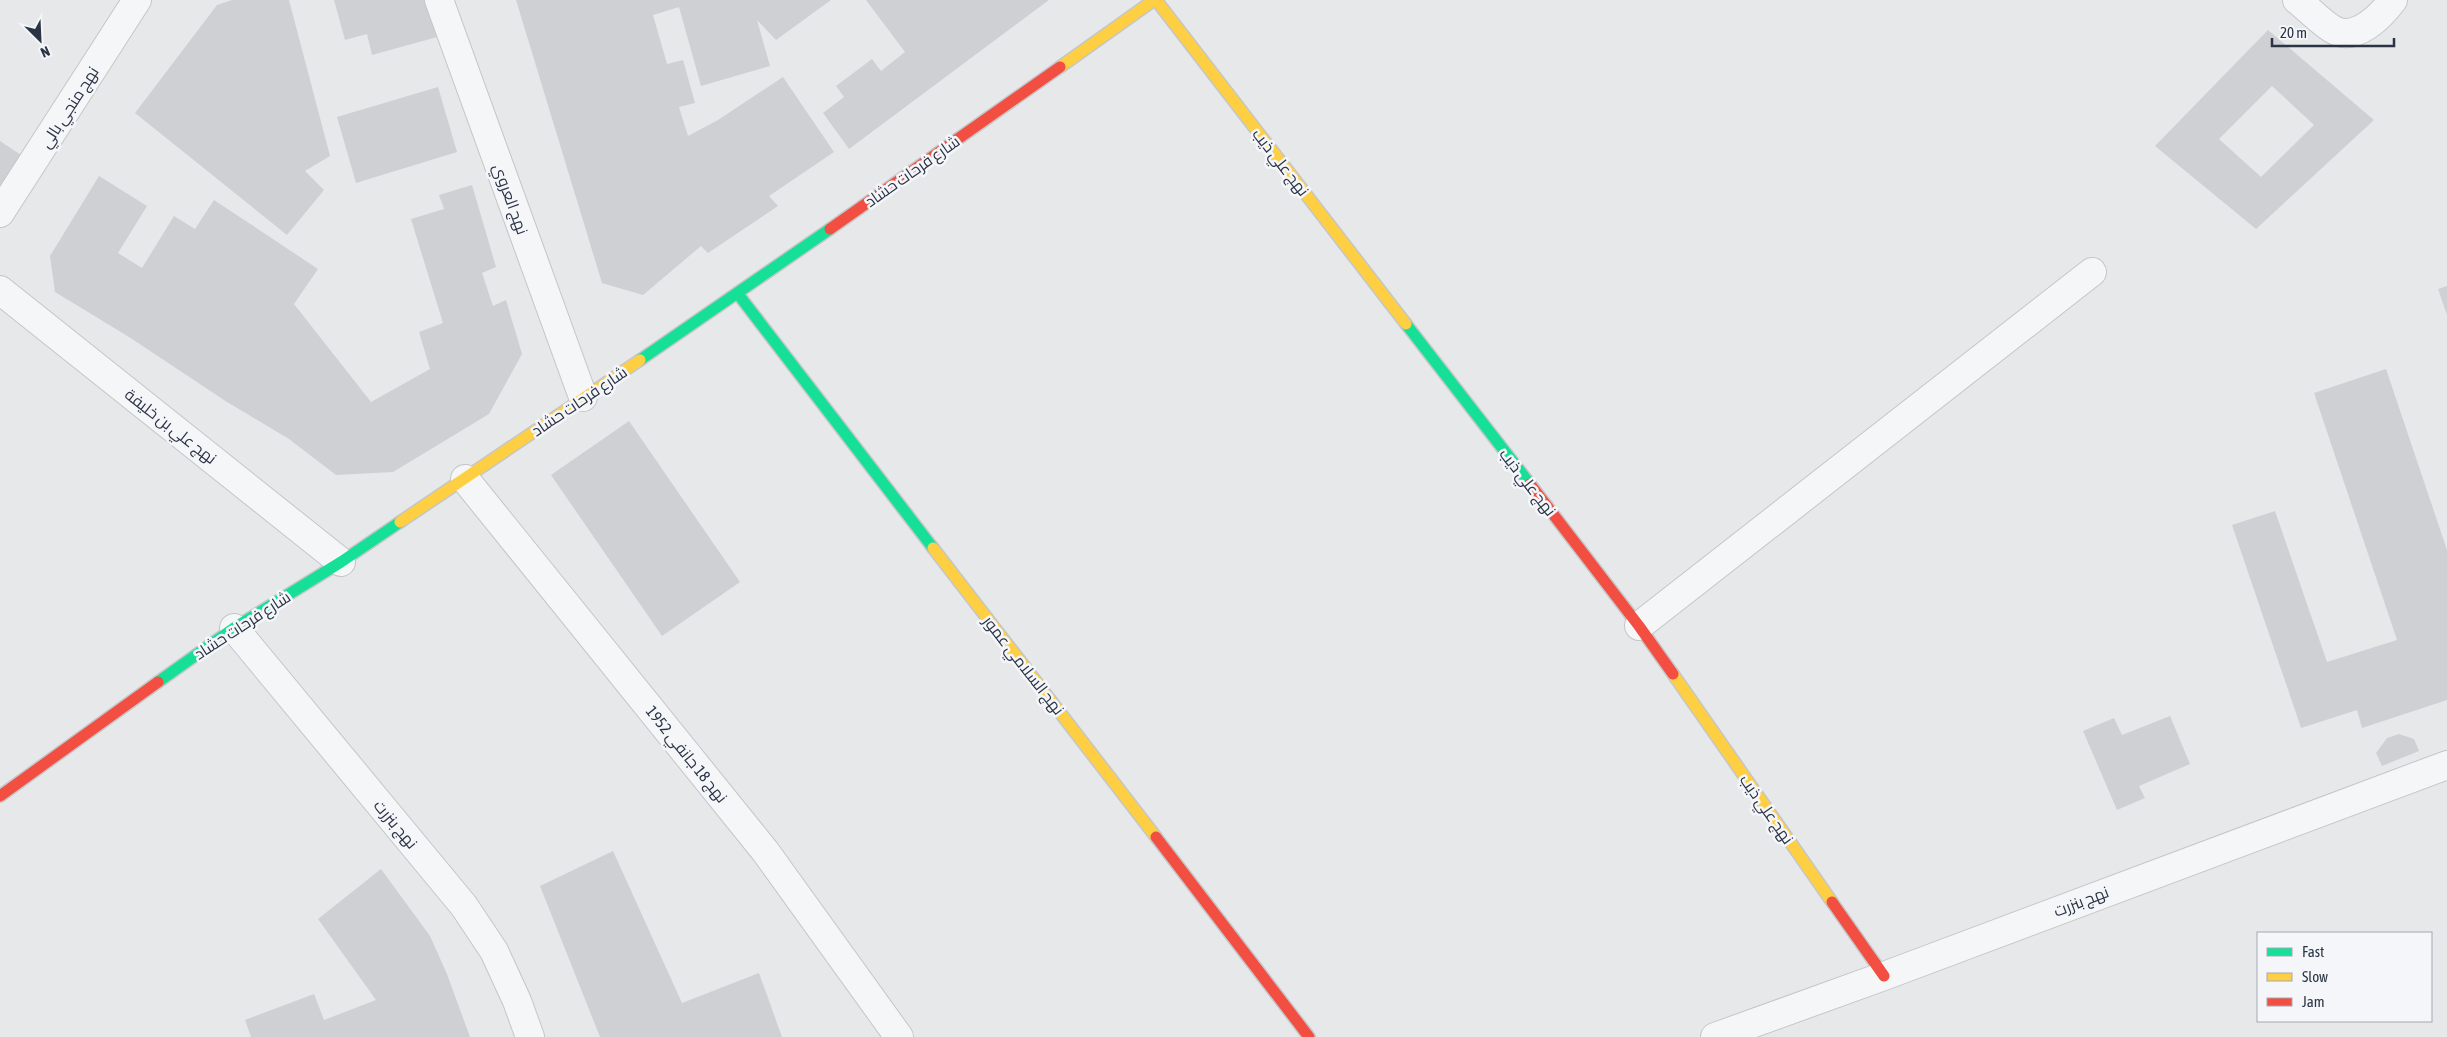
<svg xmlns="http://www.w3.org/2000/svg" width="2447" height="1037" viewBox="0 0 2447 1037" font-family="'Asap Condensed',Cairo,sans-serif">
  <rect width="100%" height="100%" fill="#e6e8ea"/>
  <!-- building -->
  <path fill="#ced0d3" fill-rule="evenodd" d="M232,0h57l41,156 -25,15 19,19 -37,45 -152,-122 82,-108z
    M334,0h96l18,34 -76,21 -5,-21 -22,6z
    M516,0h315l-55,40 -19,-20 13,46 -69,20 -22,-79 -26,8 14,49 16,-4 12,43 -16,4 9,29 30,-16 65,-43 51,75 -65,44 9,10 -70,47 -7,-7 -58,49 -41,-12z
    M866,0h183l-200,149 -26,-36 21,-16 -8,-11 36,-27 9,12 24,-19z
    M2268,30l106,90 -118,109 -101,-83zM2272,86l42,39 -53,52 -42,-38z
    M438,87l19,65 -101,31 -19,-66z
    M0,141l24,16 -24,38z
    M99,176l48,30 -29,47 24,15 32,-52 21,13 19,-29 104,69 -24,35 77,98 59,-33 -11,-37 24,-9 -32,-104 33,-10 -5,-14 33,-10 24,82 -14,6 11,33 13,-6 16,54 -33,60 -96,58 -57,3 -47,-36 -62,-37 -98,-65 -74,-45 -5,-36z
    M2447,286v29l-9,-26z
    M2386,369l61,181v150l-85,28 -5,-18 -56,18 -69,-203 43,-14 52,151 70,-22 -83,-247z
    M629,421l111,161 -78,54 -111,-161z
    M2170,716l20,48 -51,22 6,12 -28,12 -34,-79 31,-13 8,17z
    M2399,734l15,5 5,12 -37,15 -6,-13 11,-15z
    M613,851l69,152 77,-30 23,64h-182l-60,-151z
    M381,869l49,67 17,38 23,63h-219l-6,-17 69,-26 10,26 52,-20 -58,-81z"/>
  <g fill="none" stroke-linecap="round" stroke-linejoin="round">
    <!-- street casing -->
    <g stroke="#c4c6c8" stroke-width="30">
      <path id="street" d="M439,0l144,397
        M2297,0c12,9 24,23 37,30 22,12 47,-14 59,-30
        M0,213l137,-213
        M0,290l341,272
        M465,479l300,372 134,186
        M1639,626l453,-354
        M234,628l230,278 30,45 23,50 13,36
        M1715,1037l169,-61 563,-211"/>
    </g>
    <!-- fast casing -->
    <g stroke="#c4c6c8" stroke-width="14">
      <path id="fast" d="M738,294l195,254
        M1406,324l124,160
        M640,360l190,-131
        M158,682l76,-54 107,-66 59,-40"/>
    </g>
    <!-- slow casing -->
    <g stroke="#c4c6c8" stroke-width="14">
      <path id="slow" d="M1156,0l250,324
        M1060,67l94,-67
        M400,522l240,-162
        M933,548l223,289
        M1673,674l159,228"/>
    </g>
    <!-- jam casing -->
    <g stroke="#c4c6c8" stroke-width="14">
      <path id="jam" d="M830,229l230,-162
        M1530,484l109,142 34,48
        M0,796l158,-114
        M1156,837l153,200
        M1832,902l52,74"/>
    </g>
    <!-- street -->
    <use href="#street" stroke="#f5f6f7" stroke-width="28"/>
    <!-- fast -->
    <use href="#fast" stroke="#16e098" stroke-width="11"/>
    <!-- slow -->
    <use href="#slow" stroke="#ffcf43" stroke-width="11"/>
    <!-- jam -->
    <use href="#jam" stroke="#f24e42" stroke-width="11"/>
  </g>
  <g text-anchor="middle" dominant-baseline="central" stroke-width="5" stroke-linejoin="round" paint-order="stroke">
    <!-- street labels -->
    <g font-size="16" fill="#2b3445" stroke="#f4f6f9">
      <text transform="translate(69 107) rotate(-57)">نهج منجي بالي</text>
      <text transform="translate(1281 162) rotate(52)">نهج علي ذيب</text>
      <text transform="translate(912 171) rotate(-35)">شارع فرحات حشاد</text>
      <text transform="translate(511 199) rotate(70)">نهج العروي</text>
      <text transform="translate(579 401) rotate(-34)">شارع فرحات حشاد</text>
      <text transform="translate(171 426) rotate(38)">نهج علي بن خليفة</text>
      <text transform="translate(1528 482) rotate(52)">نهج علي ذيب</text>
      <text transform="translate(242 625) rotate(-33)">شارع فرحات حشاد</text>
      <text transform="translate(1024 665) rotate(52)">نهج السلامي عمور</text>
      <text transform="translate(687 754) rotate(51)">نهج 18 جانفي 1952</text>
      <text transform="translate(1767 809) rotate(55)">نهج علي ذيب</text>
      <text transform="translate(396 824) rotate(50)">نهج بنزرت</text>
      <text transform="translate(2081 901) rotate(-21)">نهج بنزرت</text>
    </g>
  </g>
  <!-- legend -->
  <rect x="2257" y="932" width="175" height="90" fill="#f4f6f9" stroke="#a4a8b1"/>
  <rect x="2267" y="948" width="25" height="8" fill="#16e098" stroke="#a4a8b1"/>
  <text x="2302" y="957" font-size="15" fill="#2b3445">Fast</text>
  <rect x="2267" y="973" width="25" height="8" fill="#ffcf43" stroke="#a4a8b1"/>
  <text x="2302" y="982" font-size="15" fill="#2b3445">Slow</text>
  <rect x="2267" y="998" width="25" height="8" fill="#f24e42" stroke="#a4a8b1"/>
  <text x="2302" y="1007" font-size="15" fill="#2b3445">Jam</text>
  <!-- north arrow -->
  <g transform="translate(40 40) rotate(156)" stroke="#f4f6f9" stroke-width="4" paint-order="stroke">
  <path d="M0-4L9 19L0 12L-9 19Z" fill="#2b3445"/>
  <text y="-8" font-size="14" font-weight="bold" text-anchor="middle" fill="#2b3445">N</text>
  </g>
  <!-- scale -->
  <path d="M2272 38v8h122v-8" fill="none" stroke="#2b3445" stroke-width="2.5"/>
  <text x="2280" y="38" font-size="15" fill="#2b3445" stroke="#f4f6f9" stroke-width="4" paint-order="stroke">20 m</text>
</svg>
